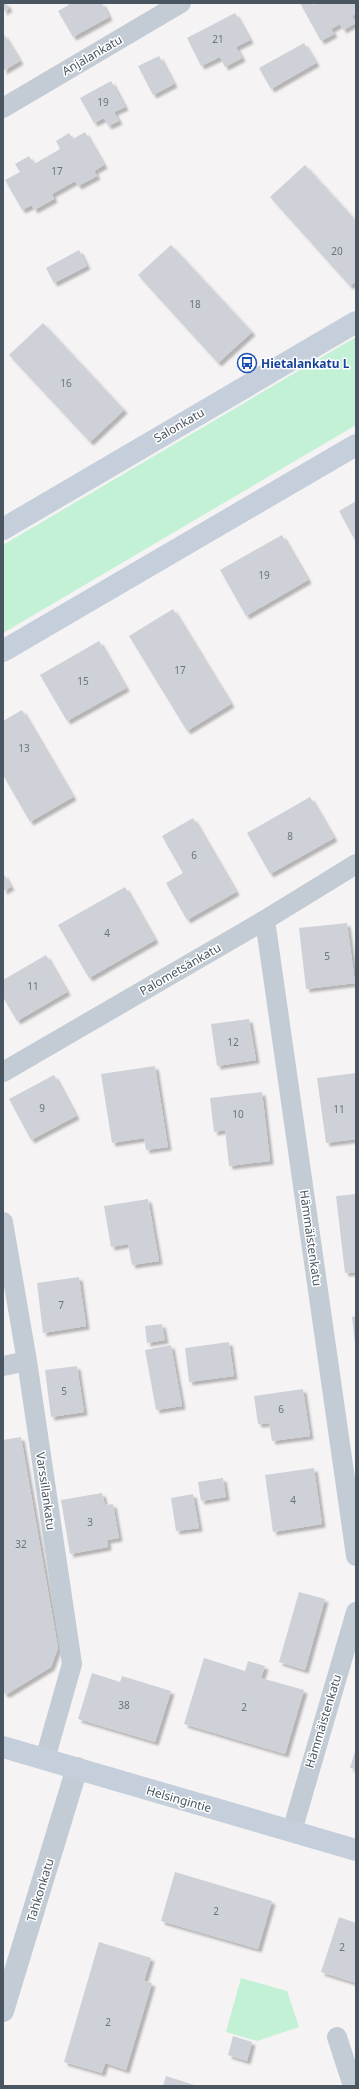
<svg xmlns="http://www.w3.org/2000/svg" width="359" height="2089" viewBox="0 0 359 2089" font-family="'Noto Sans',sans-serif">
  <defs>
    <filter id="shadow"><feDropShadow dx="3.5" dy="3.5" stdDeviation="1" flood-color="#0004"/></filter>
  </defs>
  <rect width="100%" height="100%" fill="#f5f3f3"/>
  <!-- green -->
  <path fill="#c2f1d5" d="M356,337v88l-353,208v-88z
    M241,1978l46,13 12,36 -42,14 -31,-9z"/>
  <!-- building -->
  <path fill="#ced1d7" filter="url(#shadow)" d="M3,3h3l3,5 -6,4z
    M68,3h34l7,14 -36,20 -15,-26 11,-6z
    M300,3h12l1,2 4,-2h39v11l-4,2 4,7 -13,7 -3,-6 -9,5 3,5 -13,7z
    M235,13l15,27 -14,7 6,11 -17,9 -5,-10 -19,9 -14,-28z
    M3,33l17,28 -17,10z
    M304,43l12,20 -45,26 -12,-21z
    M159,56l15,28 -21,11 -15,-29z
    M111,81l14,26 -11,5 5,9 -11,5 -4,-8 -10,5 -14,-25z
    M85,132l19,33 -10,6 3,5 -19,10 -3,-5 -23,13 2,5 -20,11 -2,-5 -10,5 -17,-30 15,-8 -5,-8 14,-8 5,8 26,-15 -4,-8 13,-8 4,6z
    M305,165l51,56v60l-6,5 -80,-89z
    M171,245l81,87 -34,31 -80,-88z
    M79,250l8,16 -33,17 -8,-15z
    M43,323l81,87 -34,32 -81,-87z
    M356,501v41l-17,-31z
    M282,535l26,45 -62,36 -26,-46z
    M173,609l58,95 -44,27 -58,-95z
    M99,641l27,47 -59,33 -27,-46z
    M22,710l51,87 -43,25 -27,-47v-54z
    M310,797l24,41 -64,36 -23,-41z
    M193,818l43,74 -49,28 -21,-37 17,-10 -21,-37z
    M3,873l8,14 -8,4z
    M125,887l30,53 -66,38 -31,-53z
    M347,923l8,60 -49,6 -7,-61z
    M46,955l21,37 -50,29 -14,-24v-17z
    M249,1019l7,41 -39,6 -6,-42z
    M155,1066l13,81 -22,3 -2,-12 -32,5 -11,-69z
    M356,1073v66l-30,4 -9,-65z
    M54,1075l22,41 -45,24 -22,-41z
    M262,1092l8,69 -41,5 -4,-36 -11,2 -4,-34z
    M356,1194v78l-11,1 -9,-77z
    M148,1199l11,62 -27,4 -4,-21 -17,3 -7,-41z
    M79,1277l7,49 -43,7 -6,-50z
    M356,1316v27h-1l-3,-26z
    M162,1324l3,16 -18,3 -2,-17z
    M229,1342l5,34 -45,6 -4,-34z
    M171,1345l11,61 -26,4 -11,-60z
    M77,1366l7,46 -33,5 -6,-47z
    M303,1389l7,47 -38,5 -3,-18 -11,1 -4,-28z
    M21,1437l37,211 -7,19 -44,27 -4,-1v-253z
    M314,1468l8,56 -49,8 -8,-57z
    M223,1478l3,19 -25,4 -3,-19z
    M102,1493l3,12 8,-1 6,34 -12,2 1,7 -38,7 -9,-54z
    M193,1494l6,34 -23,3 -5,-33z
    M299,1592l26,7 -20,71 -26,-8z
    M204,1658l41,13 3,-10 17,5 -4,12 43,12 -19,64 -101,-30z
    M92,1673l28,9 2,-6 49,15 -16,51 -77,-23z
    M356,1748v21l-6,-1z
    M175,1872l97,29 -14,48 -97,-28z
    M339,1917l17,6v60l-35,-11z
    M99,1942l52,16 -7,23 8,2 -26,87 -21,-7 -3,10 -38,-11z
    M233,2036l19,6 -5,19 -19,-6z
    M166,2076l31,10h-34z"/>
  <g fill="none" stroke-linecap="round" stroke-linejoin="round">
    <!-- minor -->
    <path stroke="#c3ccd4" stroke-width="20" d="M3,108l178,-105
      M265,920l91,636
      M3,1072l262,-152 91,-56
      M3,1222l24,139 45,303 -27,95
      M3,1366l24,-5
      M292,1831l64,-219
      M337,2037l16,49"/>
    <!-- tertiary -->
    <path stroke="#c3ccd4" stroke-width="22" d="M3,2011l74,-243"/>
    <!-- secondary -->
    <path stroke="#c5cfdb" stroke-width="22" d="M3,529l353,-207
      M3,651l353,-206
      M3,1747l353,103"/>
  </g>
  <!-- icons -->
  <defs>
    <g id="bus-ring" transform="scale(1)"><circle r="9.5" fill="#fff" stroke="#1a4fb4" stroke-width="1.5"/><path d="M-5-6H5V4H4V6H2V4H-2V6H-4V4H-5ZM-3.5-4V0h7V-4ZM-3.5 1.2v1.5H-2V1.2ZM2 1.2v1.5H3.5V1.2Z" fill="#1a4fb4"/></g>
  </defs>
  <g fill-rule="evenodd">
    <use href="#bus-ring" x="247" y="363"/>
  </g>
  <g text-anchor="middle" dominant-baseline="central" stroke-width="3" stroke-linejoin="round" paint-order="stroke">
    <!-- number labels -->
    <g font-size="10" fill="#6a747e">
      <text x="218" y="39">21</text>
      <text x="103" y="102">19</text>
      <text x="57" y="171">17</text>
      <text x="337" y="251">20</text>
      <text x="195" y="304">18</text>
      <text x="66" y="383">16</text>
      <text x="264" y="575">19</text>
      <text x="180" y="670">17</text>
      <text x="83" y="681">15</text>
      <text x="24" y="748">13</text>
      <text x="290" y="836">8</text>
      <text x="194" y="855">6</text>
      <text x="107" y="933">4</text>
      <text x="327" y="956">5</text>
      <text x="33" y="986">11</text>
      <text x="233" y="1042">12</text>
      <text x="42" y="1108">9</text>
      <text x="339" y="1109">11</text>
      <text x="238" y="1114">10</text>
      <text x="61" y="1305">7</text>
      <text x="64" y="1391">5</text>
      <text x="281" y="1409">6</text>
      <text x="293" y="1500">4</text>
      <text x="90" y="1522">3</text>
      <text x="21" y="1544">32</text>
      <text x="124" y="1705">38</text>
      <text x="244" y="1707">2</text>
      <text x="216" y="1911">2</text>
      <text x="342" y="1947">2</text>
      <text x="108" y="2022">2</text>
    </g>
    <!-- street labels -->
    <g font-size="12" fill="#495561" stroke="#fff">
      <text transform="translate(92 55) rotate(-30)">Anjalankatu</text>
      <text transform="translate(179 425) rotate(-30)">Salonkatu</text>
      <text transform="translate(180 969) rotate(-30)">Palometsänkatu</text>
      <text transform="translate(311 1238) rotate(82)">Hämmäistenkatu</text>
      <text transform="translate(46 1491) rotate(82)">Varssillankatu</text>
      <text transform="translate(323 1721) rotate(-73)">Hämmäistenkatu</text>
      <text transform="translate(179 1799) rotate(16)">Helsingintie</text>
      <text transform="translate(40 1890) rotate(-73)">Tahkonkatu</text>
    </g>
    <!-- transit labels -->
    <g font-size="12" font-weight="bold" fill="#164399" stroke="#fff" text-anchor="start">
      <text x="261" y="363">Hietalankatu L</text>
    </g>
  </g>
  <!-- border -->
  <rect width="359" height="2089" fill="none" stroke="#495561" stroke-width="8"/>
</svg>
